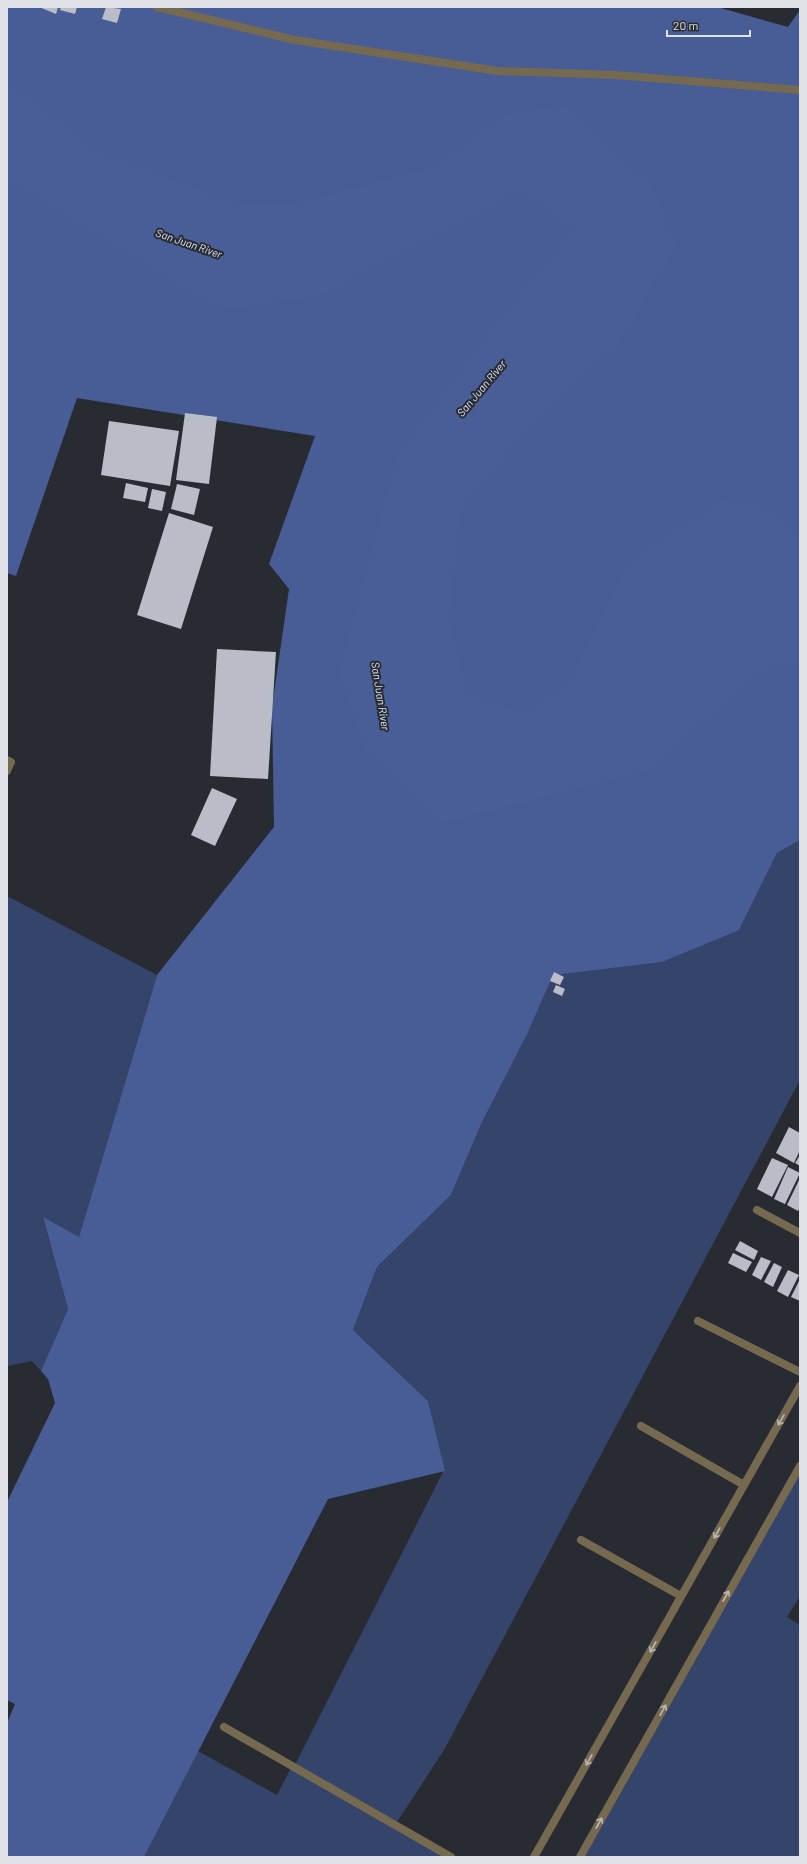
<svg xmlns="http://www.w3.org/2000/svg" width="807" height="1864" viewBox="0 0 807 1864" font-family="Barlow,sans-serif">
  <rect width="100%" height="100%" fill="#282b32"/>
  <!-- green -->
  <path fill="#35446b" d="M800,840v240l-356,670 -49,75 56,32h-307l54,-106 79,44 15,-29 2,1 150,-297 -16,-69 -75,-71 24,-63 74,-72 34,-80 69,-142 185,-43 38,-77z
    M7,896l150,79 -78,262 -36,-19 25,91 -27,62 -9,-10 -25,5z
    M800,1466v130l-13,21 13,8v232h-220z"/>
  <!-- forest -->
  <path fill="#485d95" d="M7,7h710l71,20 12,-17v830l-23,13 -38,77 -77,32 -109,13 -25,57 -46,90 -31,73 -74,72 -24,63 75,71 17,70 -117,28 -184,358h-137v-134l8,-19 -8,-4v-198l48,-99 -7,-24 -7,-8 27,-62 -25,-92 36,20 78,-262 117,-148 -2,-120 17,-118 -20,-25 46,-128 -238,-38 -61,178 -9,-3z"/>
  <!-- water -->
  <path fill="#495e96" d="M7,79l91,71 138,53h59l138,-36 69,-53 68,-10 80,78 27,61 -59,104 -69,59 -89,106 -10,108 16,72 55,21 44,-26 64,-129 92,-58 45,6 34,32v122l-38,13 -114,98 -208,53 -74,-72 -27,-81 59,-220 108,-143 66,-78 -53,-39 -59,34 -136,70 -106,16 -211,-131z"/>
  <!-- building -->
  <path fill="#babdc7" d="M39,7h19l-2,7z
    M61,7h16l-2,7 -15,-4z
    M106,7l15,2 -4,14 -15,-4z
    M185,413l32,4 -8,67 -33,-4z
    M109,421l70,10 -9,55 -69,-11z
    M126,483l22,5 -3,14 -22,-4z
    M177,484l23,5 -6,26 -23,-6z
    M152,489l14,3 -4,19 -14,-3z
    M169,513l44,14 -32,102 -44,-14z
    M217,649l59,3 -8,127 -58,-3z
    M212,788l25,11 -22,47 -24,-11z
    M554,972l10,5 -4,8 -10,-4z
    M556,985l9,4 -3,7 -9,-4z
    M789,1127l11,6v17l-6,13 -18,-10z
    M800,1155v11l-5,-3z
    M772,1158l16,7 -16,32 -15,-8z
    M788,1167l12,6 -15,31 -11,-5z
    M800,1178v29l-2,4 -11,-6z
    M740,1241l18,10 -4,9 -19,-10z
    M733,1253l19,9 -6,10 -18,-9z
    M761,1257l10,4 -10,19 -9,-5z
    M774,1263l8,4 -9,20 -9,-5z
    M788,1270l11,5 -11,22 -11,-6z
    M800,1279v22l-9,-4z"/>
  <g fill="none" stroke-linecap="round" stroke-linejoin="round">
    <!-- lane -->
    <path stroke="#756a4f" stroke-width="8" d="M224,1727l227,130"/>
    <!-- street -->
    <path stroke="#756a4f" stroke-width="8" d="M157,7l138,33 203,31 118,4 184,15
      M7,760l4,2 -4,9
      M757,1210l43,23
      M698,1321l102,51
      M641,1426l103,59
      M581,1540l100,56
      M534,1857l266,-471
      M580,1857l220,-391"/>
  </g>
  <!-- one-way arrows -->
  <defs><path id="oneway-shaft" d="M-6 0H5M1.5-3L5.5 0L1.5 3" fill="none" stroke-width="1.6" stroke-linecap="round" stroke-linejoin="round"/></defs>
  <g stroke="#bab7b1">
    <use href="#oneway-shaft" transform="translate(781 1420) rotate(120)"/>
    <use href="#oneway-shaft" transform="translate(717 1533) rotate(119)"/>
    <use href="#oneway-shaft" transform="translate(726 1596) rotate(-61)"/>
    <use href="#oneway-shaft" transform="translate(653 1647) rotate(119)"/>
    <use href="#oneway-shaft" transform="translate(663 1710) rotate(-61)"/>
    <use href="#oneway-shaft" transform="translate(589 1760) rotate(119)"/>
    <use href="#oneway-shaft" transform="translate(599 1823) rotate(-61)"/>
  </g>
  <g text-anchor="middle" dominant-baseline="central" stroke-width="4" stroke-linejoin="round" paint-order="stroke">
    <!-- water labels -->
    <g font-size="11" font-style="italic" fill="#dce4f5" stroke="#282b32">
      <text transform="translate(189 243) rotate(19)">San Juan River</text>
      <text transform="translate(481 388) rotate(-50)">San Juan River</text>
      <text transform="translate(381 696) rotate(81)">San Juan River</text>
    </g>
  </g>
  <!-- border -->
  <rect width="807" height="1864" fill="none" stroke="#dfe1e6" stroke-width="16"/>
  <!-- scale -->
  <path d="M667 30v6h83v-6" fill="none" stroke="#dfe1e6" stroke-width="2"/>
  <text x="673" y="30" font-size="12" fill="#dfe1e6" stroke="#282b32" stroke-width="3" paint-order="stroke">20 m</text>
</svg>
